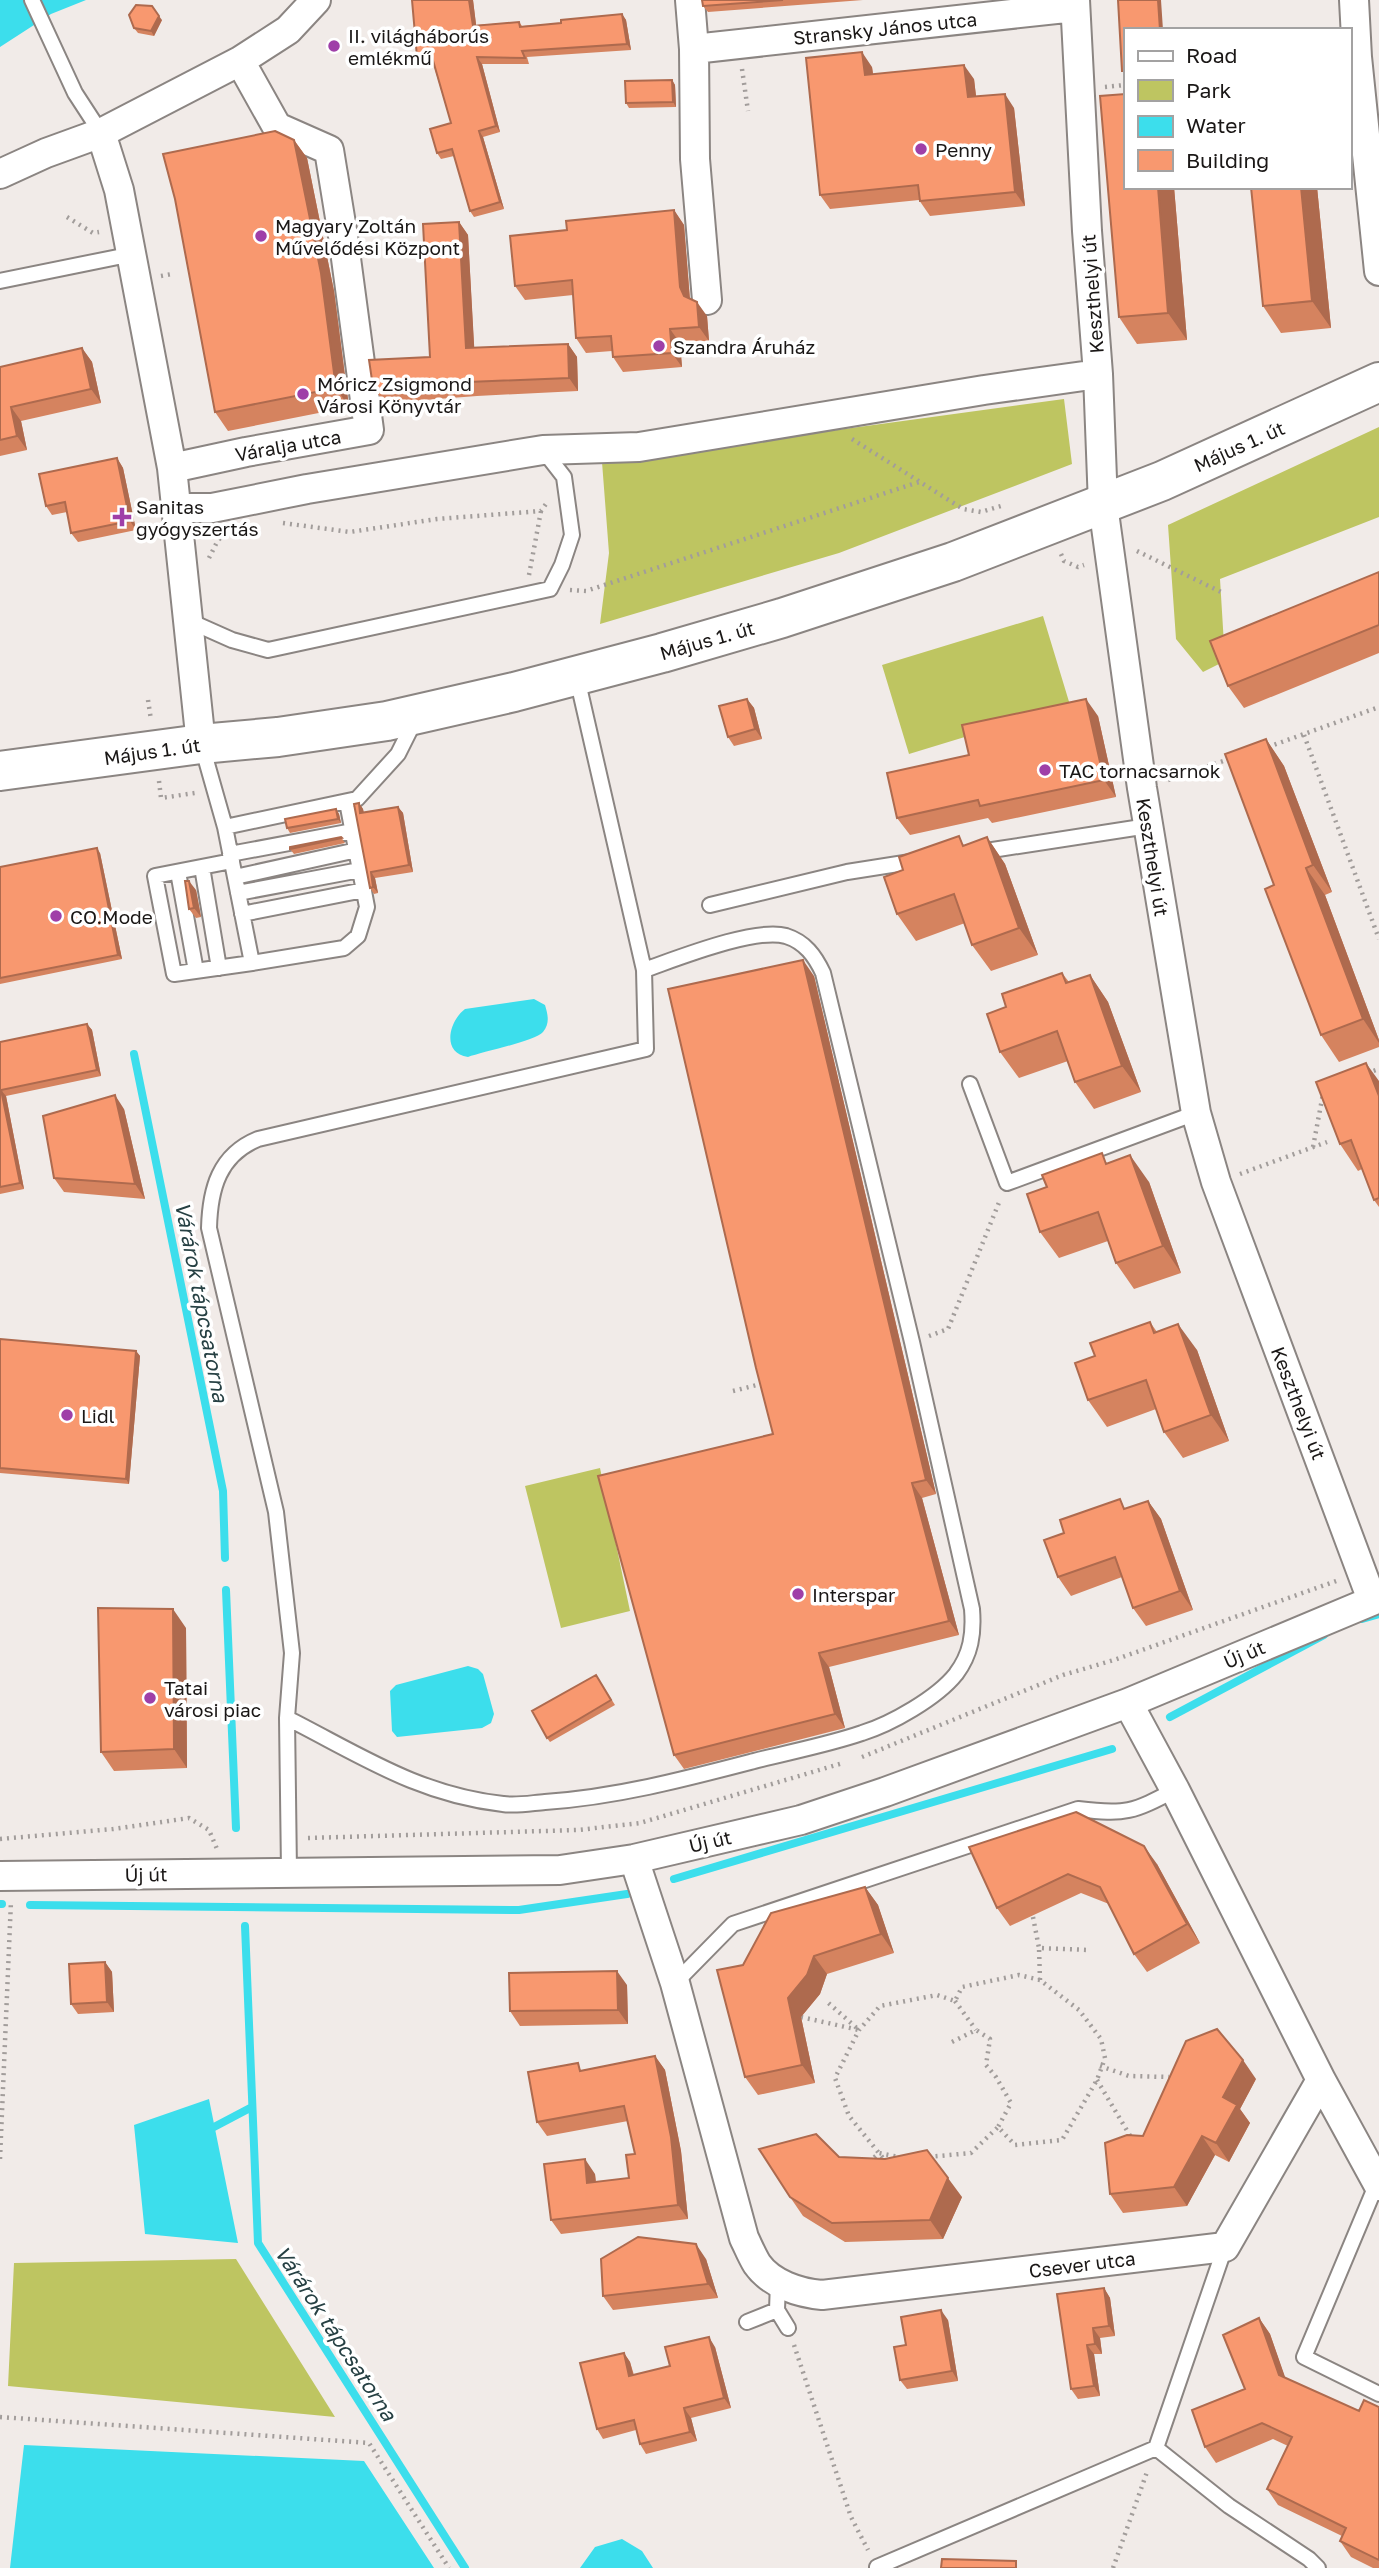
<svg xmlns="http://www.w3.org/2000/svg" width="1379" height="2568" viewBox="0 0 1379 2568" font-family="'Golos Text',sans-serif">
  <rect width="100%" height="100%" fill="#f1ebe8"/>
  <!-- green -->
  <path fill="#bec561" d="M1064,399l8,65 -233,89 -239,71 9,-71 -7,-91z
    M1379,427v90l-159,62 5,82 -22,11 -27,-33 -8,-114z
    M1043,616l27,89 -161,49 -27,-89z
    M600,1468l30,143 -69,17 -36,-142z
    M236,2259l99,158 -327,-31 6,-123z"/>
  <!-- water -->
  <path fill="#3cdeec" d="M0,0h86l-35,14 -51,33z
    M534,999l11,6c3,10 5,18 -2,27 -8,9 -61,20 -75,25 -27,-4 -19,-36 -3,-48z
    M468,1666l10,3 5,5 11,40 -3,9 -9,5 -85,9 -5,-6 -2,-40 6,-6z
    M209,2099l29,144 -93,-9 -11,-109z
    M24,2445l340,16 70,107h-424z
    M622,2539l20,12 11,17h-73l15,-21z"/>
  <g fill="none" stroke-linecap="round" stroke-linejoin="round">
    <!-- stream -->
    <path stroke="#3cdeec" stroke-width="8" d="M134,1054l89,437 2,67
      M226,1590l10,238
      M1362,1619l17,-5
      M1170,1717l154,-82
      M674,1879l438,-130
      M0,1904h2
      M30,1905l489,5 108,-16
      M245,1926l13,317 207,325
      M214,2127l38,-20"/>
    <!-- service casing -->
    <g stroke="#8b8582" stroke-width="18">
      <path id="service" d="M32,0l43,93 26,40
        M0,281l118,-24 13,-1
        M187,620l45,20 36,10 282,-61 12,-24 10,-30 -8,-58 -21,-27
        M202,746l23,81 27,136 92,-15 14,-12 9,-29 -20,-105
        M225,827l132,-28 41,-45 17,-34
        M979,852l169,-26
        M230,854l123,-23
        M232,861l-77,15 19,98 78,-11
        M202,867l17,101
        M178,872l18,99
        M235,877l122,-27
        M238,893l122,-23
        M710,905l137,-33 70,-11
        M242,914l122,-24
        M970,1084l37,99 189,-70
        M287,1718c73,37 132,77 216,86 13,2 29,-1 42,-2 72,-5 140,-23 209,-41 35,-9 73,-16 108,-28 29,-9 75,-35 94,-59 15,-20 18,-40 16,-65l-60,-267 -89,-369c-8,-17 -18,-31 -37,-37 -31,-9 -110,23 -142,34
        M289,1871l-2,-153 5,-65 -16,-141 -67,-284c1,-39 10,-73 49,-89l388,-90 -2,-79 -67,-292
        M675,1983l58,-59 345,-115c48,6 55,3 97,-19
        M1377,2183l-73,174 75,37
        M778,2282l-1,28 11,18
        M747,2322l30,-12
        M1156,2448l73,58 80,53 9,9
        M877,2567l279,-119 69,-201"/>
    </g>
    <!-- minor casing -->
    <g stroke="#8b8582" stroke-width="32">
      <path id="minor" d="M690,0l4,49 1,110 12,141
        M1075,0l12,231 11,143 5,131 39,283 54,325 20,69 156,418
        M1354,0l3,57 22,214
        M694,49l381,-42
        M101,133l18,57 53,278 29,276
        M0,174l46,-21 55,-20 139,-72 48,-31 28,-30
        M172,468l74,-16 123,-22 -26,-194 -14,-86 -52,-23 -37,-66
        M175,508h37l95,-19 236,-39 96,-3 345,-57 114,-16
        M634,1859l41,124 69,255c4,8 8,18 13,26 14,20 42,29 65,31l403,-48 96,-167 -146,-290 -47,-87
        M0,1876l560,-6 74,-11 167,-39 84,-28 243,-89 251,-105
        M1321,2080l58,106"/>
    </g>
    <!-- secondary casing -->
    <g stroke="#8b8582" stroke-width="42">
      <path id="secondary" d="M0,771l201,-27 77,-7 109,-16 127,-29 148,-39 120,-35 171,-56 209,-81 217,-99"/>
    </g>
    <!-- path -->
    <path stroke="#a29d9b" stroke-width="4.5" stroke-dasharray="2 5" stroke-linecap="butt" d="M742,69l6,42
      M1105,87l20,-2
      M67,217l26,16 6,-1
      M161,276l11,-2
      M852,439l111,70 18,3 20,-6
      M283,523l67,9 87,-13 104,-8 7,-10
      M1137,551l84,41
      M1061,554l3,7 14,6 6,-2
      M209,558l9,-18 8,-6
      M529,575l12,-64
      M570,590l16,1 333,-109
      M148,700l3,20
      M1304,735l75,204
      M1268,747l111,-40
      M1168,780l61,-21
      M159,781l2,17 34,-5
      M1367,1073l12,-4
      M1313,1147l10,-53
      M1240,1174l87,-32
      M929,1336l19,-7 52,-129
      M733,1391l32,-8
      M862,1757l201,-82 51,-15 225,-80
      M308,1838l270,-8 62,-7 203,-60
      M0,1839l113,-10 76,-11 20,12 8,19
      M1033,1917l6,31
      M1040,1980l-1,-32 50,2
      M955,2001l21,29
      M801,2017l58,13 -34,-30
      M952,2042l24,-12 14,9 -4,26 10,12 15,26 -13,24
      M1100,2066l29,10 40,1
      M1097,2080l35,59
      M0,2159l11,-258
      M869,2162l10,-9 20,4
      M887,2163l-38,-47 -14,-38 24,-48 21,-24 57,-11 18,6 7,-14 57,-12 21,5 39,30 22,29 4,19 -8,22 -35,60 -47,5 -17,-18 -27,26 -43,4
      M794,2345l57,172 17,33
      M0,2417l369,26 80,125
      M1113,2568l34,-96"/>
    <!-- service -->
    <use href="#service" stroke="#fff" stroke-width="14"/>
    <!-- minor -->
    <use href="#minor" stroke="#fff" stroke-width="28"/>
    <!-- secondary -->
    <use href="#secondary" stroke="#fff" stroke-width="38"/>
  </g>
  <!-- wall -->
  <path fill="#d5835f" d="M412,0h61l3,25 43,-3 3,4 39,-3 61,-9 4,6 5,30 -104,7 2,7h-47l18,68 -17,5 21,72 -30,8 -4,-6 -16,-55 -13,3 -4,-6 14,-30 -18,-60h-12l-4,-6z
    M702,0h161l-155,12 -5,-6z
    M162,20l-8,16 -16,-3 -4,-5z
    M872,67l1,7 101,5 2,18 38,11 11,98 -95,10 -11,-16 -89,9 -10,-14z
    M672,80l3,5 1,22 -47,1 -3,-5z
    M294,140l13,18 27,133 15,116 -121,24 -13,-19z
    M1125,187h49l13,153 -50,4 -18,-27z
    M1251,187h66l14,141 -50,5 -18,-27z
    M674,210l10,15 6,74 17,17 2,25 -29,2 2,24 -59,5 -10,-15 -1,-6 -26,2 -10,-15 -3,-43 -48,5 -10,-14 52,-56z
    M459,222l9,13 6,113 94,-4 9,13 1,34 -101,5 -92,7 -3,-3 -9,-13 57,-30z
    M82,348l10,14 9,41 -80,18 6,29 -27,6v-89z
    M117,458l6,10 13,62 -58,12 -7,-9 -4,-21 -15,3 -6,-9z
    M1379,572v81l-135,55 -16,-22z
    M747,699l7,9 8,31 -28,7 -6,-9z
    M1098,716l18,81 -124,26 -4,-5 -78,17 -13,-17 72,-63z
    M1266,739l18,27 48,126 -7,3 54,145v7l-40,15 -18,-27 -47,-150z
    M359,803l4,6 1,4 34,-6 5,6 10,59 -38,6 3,15 -4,1 -4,-6z
    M336,809l3,5 2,9 -51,10 -3,-5z
    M341,837l4,6 -51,11 -4,-5z
    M987,837l18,27 33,91 -47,16 -19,-26 -7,-22 -49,18 -19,-27 69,-69z
    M100,853l22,106 -122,25v-117z
    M196,890l5,27 -5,1 -7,-9z
    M1062,973l7,9 21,-7 18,27 33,90 -47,17 -19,-27 -7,-21 -49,17 -19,-26 6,-45z
    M814,976l122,518 -14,4 37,137 -130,32 16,61 -161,41 -10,-14 99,-321z
    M87,1024l5,6 9,46 -95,20 18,93 -24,5v-152z
    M1379,1081v126l-5,-7 -12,-31 -4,2 -18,-27z
    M124,1109l21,90 -81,-7 -10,-14z
    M1109,1163l40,19 32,91 -47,16 -18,-26 -8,-22 -49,17 -19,-26z
    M1150,1322l7,10 40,18 32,91 -46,17 -19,-26 -8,-23 -49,18 -19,-27 7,-44z
    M0,1339l136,12 4,5 -11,128 -129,-11z
    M1148,1501l13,18 32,91 -47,16 -13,-18 -11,-31 -51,19 -13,-19 6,-44z
    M186,1628l1,140 -73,3 -13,-19z
    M596,1675l19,30 -65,37 -3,-4z
    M969,1847l188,17 43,79 -53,29 -13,-18 -25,-50 -28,-11 -71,33 -13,-18z
    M865,1887l13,18 16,48 -67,21 -7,20 -19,23 14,66 -57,12 -13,-18 -2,-112z
    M105,1962l7,10 2,40 -36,2 -7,-10z
    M627,1985l1,39 -108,2 -10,-15z
    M655,2056l10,14 16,81 7,68 -127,15 -10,-14 44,-46 1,8 33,-4 6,-24 -7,-33 -81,15 -10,-14 46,-52z
    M1256,2079l-16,30 10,14 -21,39 -14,-7 -28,51 -64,7 -13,-19 33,-58z
    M839,2157l123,40 -19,42 -98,3 -42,-26 -13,-19z
    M706,2259l12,39 -105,12 -10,-14z
    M1104,2288l6,10 5,38 -15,2 2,16h-8l6,42 -22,3 -7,-10z
    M1259,2318l11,16 15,44 74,33 20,-4v161h-6l-22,-11 -11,-16 2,-5 -64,-31 -11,-16 21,-43 -15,-7 -57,24 -11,-16 40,-58z
    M948,2320l10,61 -51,8 -7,-9 6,-35z
    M715,2347l16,61 -40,10 6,23 -51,13 -6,-10 -4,-14 -33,9 -6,-10 27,-76 6,9 4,13 36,-9z"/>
  <!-- shaded-wall -->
  <path fill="#ae6a4e" d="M469,0h4l4,32 -4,-6z
    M1158,0h3l2,30h-3z
    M622,14l4,6 5,30 -4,-6z
    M159,16l3,4 -8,16 -3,-5z
    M862,52l10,15 3,22 -10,-14z
    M477,57l5,7 18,68 -4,-6z
    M964,65l10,14 4,33 -10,-15z
    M672,80l3,5 1,22 -3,-5z
    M1005,94l9,14 11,98 -10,-14z
    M479,131l4,6 21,72 -4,-7z
    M294,140l13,18 27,133 15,116 -13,-19z
    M1158,187h16l13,153 -19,-27z
    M1301,187h16l14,141 -19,-27z
    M674,210l10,15 6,76 -6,-5 -4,-9z
    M459,222l9,13 7,126 -9,-13z
    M697,302l10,14 2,25 -10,-14z
    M670,329l10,14 2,24 -10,-14z
    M568,344l9,13 1,34 -9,-13z
    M82,348l10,14 9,41 -10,-14z
    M11,407l10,14 6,29 -10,-14z
    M117,458l6,10 13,62 -6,-9z
    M747,699l7,9 8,31 -7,-10z
    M1086,699l12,17 18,81 -12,-17z
    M1266,739l18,27 48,126 -19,-27z
    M359,803l4,6 2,11 -5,-7z
    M398,807l5,6 10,59 -4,-7z
    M336,809l3,5 2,9 -3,-4z
    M987,837l18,27 33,91 -19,-27z
    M97,848l3,5 22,106 -4,-4z
    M1306,868l19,27 54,145v3l-16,-24z
    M371,872l4,6 3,15 -5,-6z
    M189,881l7,9 5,27 -7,-9z
    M803,960l11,16 122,518 -10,-14z
    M1090,975l18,27 33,90 -19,-26z
    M87,1024l5,6 9,46 -4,-6z
    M1366,1063l13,18v15z
    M1,1090l5,6 18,93 -4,-6z
    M115,1095l9,14 21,90 -10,-15z
    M1130,1155l19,27 32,91 -18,-27z
    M1178,1324l19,26 32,91 -18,-26z
    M136,1351l4,5 -11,128 -3,-5z
    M912,1483l10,15 37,137 -10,-14z
    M1148,1501l13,18 32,91 -13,-19z
    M173,1609l13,19 1,140 -13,-19z
    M819,1653l10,14 16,61 -10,-14z
    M1144,1846l13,18 43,79 -13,-19z
    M865,1887l13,18 16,48 -13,-19z
    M814,1956l13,18 -7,20 -19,23 14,66 -13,-18 -14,-67z
    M105,1962l7,10 2,40 -7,-10z
    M617,1971l10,14 1,39 -10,-14z
    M655,2056l10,14 16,81 7,68 -10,-14z
    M1243,2060l13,19 -16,30 10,14 -21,39 -13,-19 7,-46z
    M1202,2136l13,19 -28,51 -13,-19z
    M585,2159l10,15 2,23 -10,-14z
    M948,2178l14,19 -19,42 -13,-19z
    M696,2244l10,15 12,39 -10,-14z
    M1104,2288l6,10 5,38 -6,-10z
    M941,2310l7,10 10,61 -6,-10z
    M1259,2318l11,16 20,57 -11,-16z
    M1093,2328l7,10 2,16 -7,-10z
    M709,2337l6,10 16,61 -7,-10z
    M1087,2345l7,9 6,42 -6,-10z
    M624,2353l6,9 6,24 -7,-10z
    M684,2408l7,10 6,23 -7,-9z"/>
  <!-- building -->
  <path fill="#f8986f" stroke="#ae6a4e" stroke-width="2" d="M412,0h57l4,26 46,-4 1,5 41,-4v-3l61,-6 5,30 -105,7 3,7 -48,-1 19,69 -17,5 21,71 -30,9 -18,-62 -15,4 -7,-24 21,-6 -19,-66h-15z
    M702,0h81l-80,6z
    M1118,0h40l2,30h-35v41h-3z
    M136,5l16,1 7,10 -8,15 -17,-3 -5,-13z
    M862,52l3,23 99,-10 4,32 37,-3 10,98 -95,9 -2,-16 -98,10 -14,-137z
    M672,80l1,22 -47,1 -1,-22z
    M1125,94v93h33l10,126 -49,4 -19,-221z
    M275,131l19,9 27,133 15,115 -121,24 -40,-213 -12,-45z
    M1251,187h50l11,114 -49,5z
    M674,210l6,77 4,9 13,6 2,25 -29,2 2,24 -59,4 -2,-21 -35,2 -4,-58 -57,6 -5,-50 57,-6 -1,-9z
    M459,222l7,126 102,-4 1,34 -101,4 -92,8v-3h-3l-4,-27 61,-3 -7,-133z
    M82,348l9,41 -80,18 6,29 -17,4v-73z
    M117,458l13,63 -59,12 -6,-31 -19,4 -7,-32z
    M1379,572v53l-151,61 -18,-45z
    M747,699l8,30 -27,8 -9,-31z
    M1086,699l18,81 -124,26 -2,-6 -81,18 -10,-45 82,-18 -7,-30z
    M1266,739l47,126 -7,3 57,151 -42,16 -56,-146 9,-4 -49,-131z
    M359,803l1,10 38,-6 11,58 -38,7 2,15 -3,1 -16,-84z
    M336,809l2,10 -51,9 -2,-9z
    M959,836l4,10 24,-9 32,91 -47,17 -18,-51 -57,20 -13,-37 19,-7 -4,-13z
    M341,837l1,1 -52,11v-2z
    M97,848l21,107 -118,23v-111z
    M185,881h4l5,27 -5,1z
    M803,960l123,520 -14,3 37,138 -130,32 16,61 -161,41 -76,-279 175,-42 -17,-66 -88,-379z
    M1062,973l4,10 24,-8 32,91 -47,16 -18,-51 -57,21 -13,-38 19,-7 -4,-13z
    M87,1024l10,46 -96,20 19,93 -20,4v-145z
    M1366,1063l13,33v102l-5,2 -23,-60 -11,4 -24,-62z
    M115,1095l20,89 -81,-6 -11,-62z
    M1102,1153l4,11 24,-9 33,91 -47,17 -18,-51 -58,20 -13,-38 20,-7 -5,-12z
    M1150,1322l4,11 24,-9 33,91 -47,17 -18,-52 -58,20 -13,-37 20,-7 -5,-13z
    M0,1339l136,12 -10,128 -126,-11z
    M1120,1499l4,10 24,-8 32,90 -47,17 -18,-51 -57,20 -14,-37 20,-7 -4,-13z
    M98,1608l75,1 1,140 -73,3z
    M596,1675l15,25 -64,38 -15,-27z
    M1076,1812l68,34 43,78 -53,30 -34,-67 -32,-13 -71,34 -28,-61z
    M865,1887l16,47 -67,22 -7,19 -19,23 14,67 -57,12 -28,-107 26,-5 28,-52z
    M105,1962l2,40 -36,2 -2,-40z
    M617,1971l1,39 -108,1 -1,-38z
    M1217,2029l26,31 -20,37 14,8 -21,38 -14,-7 -28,51 -64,7 -5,-51 22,-8 16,1 43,-95z
    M655,2056l16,81 7,68 -127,15 -7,-56 41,-5 2,24 42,-5 -3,-23 9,-1 -11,-48 -87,16 -9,-50 50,-9 2,8z
    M816,2134l23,23 46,2 42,-9 21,28 -18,42 -98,3 -42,-26 -31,-48z
    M638,2237l58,7 12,40 -105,12 -2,-37z
    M1104,2288l5,38 -16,2 2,16 -8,1 7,41 -23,3 -14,-95z
    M941,2310l11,61 -52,9 -6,-33 12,-2 -5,-28z
    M1259,2318l20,57 80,36 5,-11 15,7v153l-39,-19 6,-13 -79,-39 25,-52 -30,-14 -57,24 -13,-37 53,-21 -22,-54z
    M709,2337l15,61 -40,10 6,24 -50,12 -6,-24 -37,9 -17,-66 44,-10 5,23 41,-10 -5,-19z
    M942,2559l74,2v7h-75z"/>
  <!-- markers -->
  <g fill="#9f3fa8" stroke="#fff" stroke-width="2.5">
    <circle cx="334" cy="46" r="7"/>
    <circle cx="921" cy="149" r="7"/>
    <circle cx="261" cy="236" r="7"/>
    <circle cx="659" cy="346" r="7"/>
    <circle cx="303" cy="394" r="7"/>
    <path d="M118.5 506.5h7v7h7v7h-7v7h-7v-7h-7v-7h7z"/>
    <circle cx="1045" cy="770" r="7"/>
    <circle cx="56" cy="916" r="7"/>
    <circle cx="67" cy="1415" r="7"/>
    <circle cx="798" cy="1594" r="7"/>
    <circle cx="150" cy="1698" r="7"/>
  </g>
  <g text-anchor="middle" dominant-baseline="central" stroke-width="7" stroke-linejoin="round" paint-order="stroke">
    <!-- street labels -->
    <g font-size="19" fill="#1a1716" stroke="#fff">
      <text transform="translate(885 28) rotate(-6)">Stransky János utca</text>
      <text transform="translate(1092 294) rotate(-94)">Keszthelyi út</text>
      <text transform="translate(288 445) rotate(-10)">Váralja utca</text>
      <text transform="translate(1239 446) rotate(-24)">Május 1. út</text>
      <text transform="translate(707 640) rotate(-16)">Május 1. út</text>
      <text transform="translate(152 751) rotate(-8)">Május 1. út</text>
      <text transform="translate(1153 857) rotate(81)">Keszthelyi út</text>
      <text transform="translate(1299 1403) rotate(69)">Keszthelyi út</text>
      <text transform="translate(1244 1654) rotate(-23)">Új út</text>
      <text transform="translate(710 1841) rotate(-13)">Új út</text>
      <text transform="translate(146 1874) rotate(-1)">Új út</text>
      <text transform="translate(1082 2264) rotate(-7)">Csever utca</text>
    </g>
    <!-- poi labels -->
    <g font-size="19" fill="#1a1716" stroke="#fff" text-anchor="start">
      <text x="348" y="35">II. világháborús<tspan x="348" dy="22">emlékmű</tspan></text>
      <text x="935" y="149">Penny</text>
      <text x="275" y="225">Magyary Zoltán<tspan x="275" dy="22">Művelődési Központ</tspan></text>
      <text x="673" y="346">Szandra Áruház</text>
      <text x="317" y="383">Móricz Zsigmond<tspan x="317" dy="22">Városi Könyvtár</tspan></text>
      <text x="136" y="506">Sanitas<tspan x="136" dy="22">gyógyszertás</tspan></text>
      <text x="1059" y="770">TAC tornacsarnok</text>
      <text x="70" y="916">CO.Mode</text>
      <text x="81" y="1415">Lidl</text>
      <text x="812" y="1594">Interspar</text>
      <text x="164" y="1687">Tatai<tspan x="164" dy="22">városi piac</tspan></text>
    </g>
    <!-- water labels -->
    <g font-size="21" font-style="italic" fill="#264043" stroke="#fff">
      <text transform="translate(202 1302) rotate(79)">Várárok tápcsatorna</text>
      <text transform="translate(336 2333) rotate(57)">Várárok tápcsatorna</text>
    </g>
  </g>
  <!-- legend -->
  <rect x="1124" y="28" width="228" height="161" fill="#ffffff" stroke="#a3a2a2" stroke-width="2"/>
  <rect x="1138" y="51" width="35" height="10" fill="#ffffff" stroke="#a3a2a2" stroke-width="2"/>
  <text x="1186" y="63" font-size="21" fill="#1a1716">Road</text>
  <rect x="1138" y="80" width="35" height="21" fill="#bec561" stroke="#a3a2a2" stroke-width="2"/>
  <text x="1186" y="98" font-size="21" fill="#1a1716">Park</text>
  <rect x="1138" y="116" width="35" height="21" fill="#3cdeec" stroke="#a3a2a2" stroke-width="2"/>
  <text x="1186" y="133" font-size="21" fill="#1a1716">Water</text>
  <rect x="1138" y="150" width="35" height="21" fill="#f8986f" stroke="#a3a2a2" stroke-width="2"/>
  <text x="1186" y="168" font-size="21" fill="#1a1716">Building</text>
</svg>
